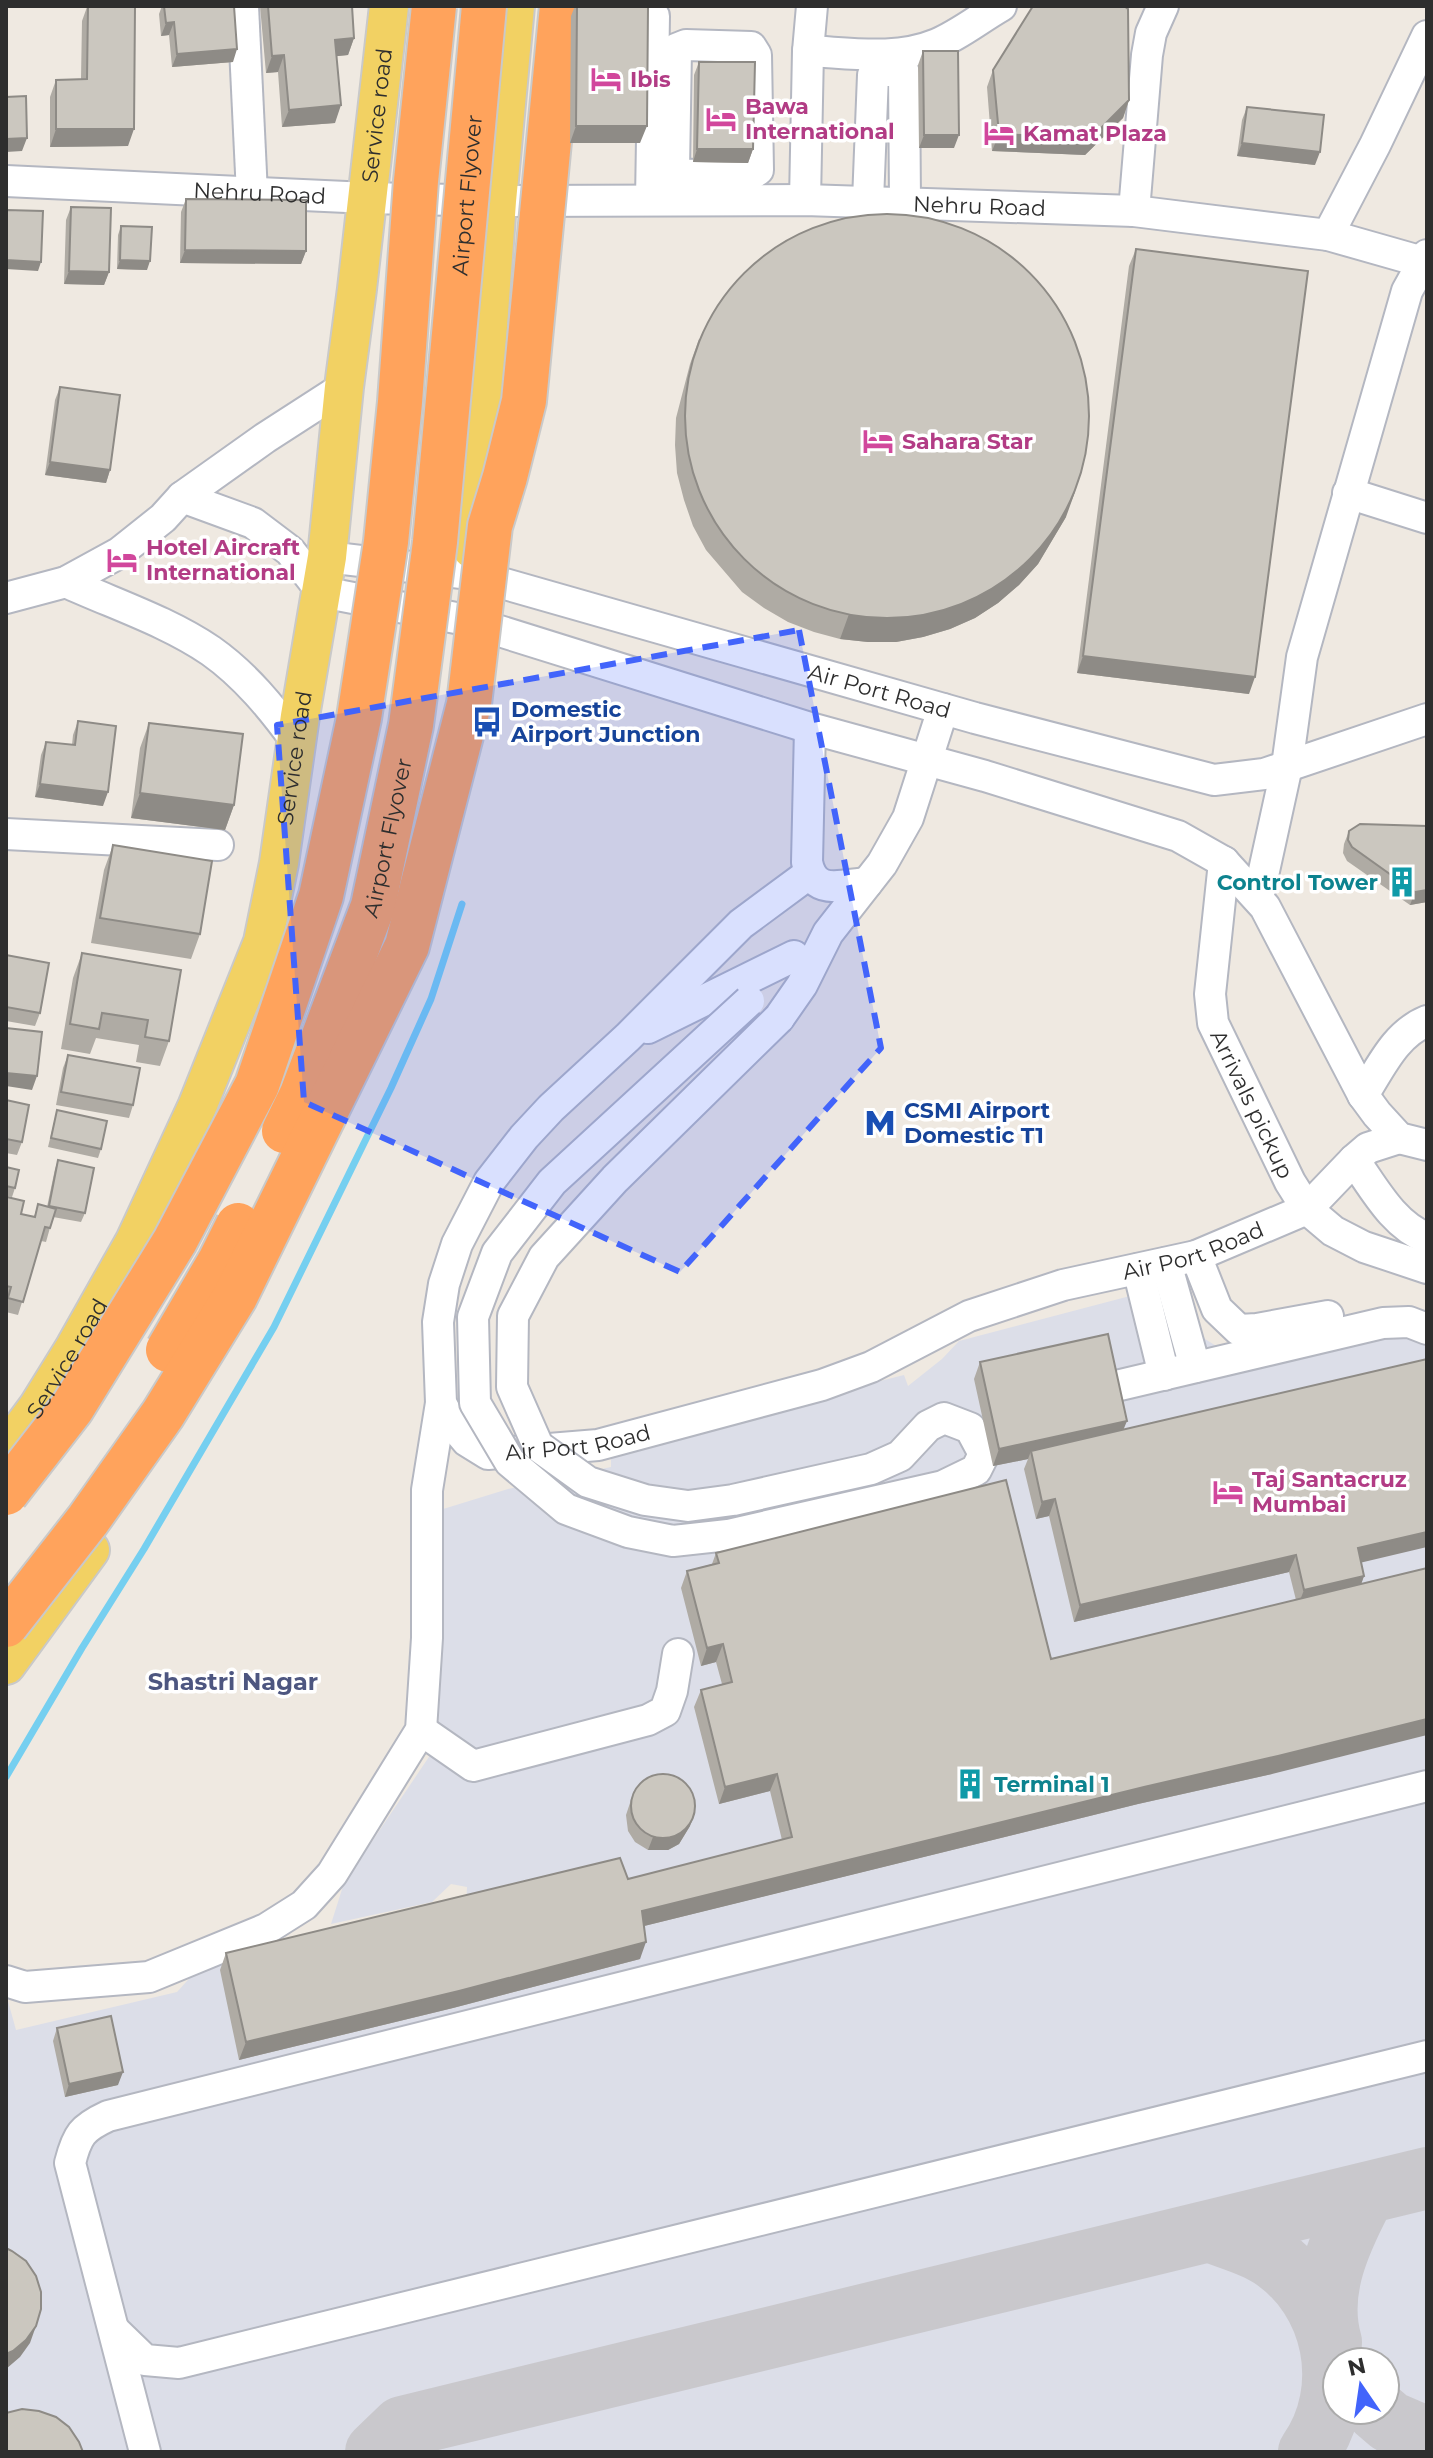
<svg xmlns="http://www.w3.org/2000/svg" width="1433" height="2458" viewBox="0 0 1433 2458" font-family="Montserrat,sans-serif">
  <rect width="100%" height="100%" fill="#efe9e1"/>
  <!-- airport -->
  <path fill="#dcdee8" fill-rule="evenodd" d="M1168,1286l37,53 16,10 206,-16v1119h-1421v-458l10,36 161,-38 20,-22 30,-10 239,-53 1,-20 -16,-3 -19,18 -101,22 13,-41 95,-141 -2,-75 3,-157 68,-21 103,-22v-18l293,-74 4,11 34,-27 17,-18zM1337,2362h48v48h-48z"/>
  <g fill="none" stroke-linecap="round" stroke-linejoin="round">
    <!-- stream -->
    <path stroke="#75cff0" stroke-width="7" d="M6,1777l76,-129 62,-99 130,-222 117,-239 40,-89 31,-95"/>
    <!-- taxiway -->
    <path stroke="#c9c8cc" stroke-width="62" d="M1209,2231c20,8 44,14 62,26 64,42 82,132 38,195
      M1331,2342c-15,-53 10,-102 34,-149
      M1376,2410l14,12 37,16
      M376,2452l26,-25 1025,-249"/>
    <!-- minor casing -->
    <g stroke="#b4b7c1" stroke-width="34">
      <g id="minor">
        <path d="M243,6l9,188"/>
        <path d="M597,6l51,2 6,8 -3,184"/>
        <path d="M808,51c43,2 88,10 129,-7 22,-9 43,-26 64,-38"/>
        <path d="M677,175l75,-1 6,-4 -2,-115 -5,-8 -65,-2 -10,4 -2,121 5,7 -1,23"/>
        <path id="s1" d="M6,181l362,17 129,3 308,-1 329,11 194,24 95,27"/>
        <path d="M805,200l3,-149 4,-45"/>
        <path d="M868,201l5,-126 4,-4h24l3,2 1,129"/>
        <path d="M1134,211l13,-156 4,-22 12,-27"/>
        <path d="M1328,235l47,-90 52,-109"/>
        <path d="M1348,493l79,25"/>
        <path d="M182,497l71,26 37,28 32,41 139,27 349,109 175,48 193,60 46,26 41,45 98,188 14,19 22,24 28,7"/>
        <path id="s2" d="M327,557l143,17 505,144 239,62 50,-6 163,-55"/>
        <path d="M66,582c48,22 101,39 145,69 34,24 61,57 85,90"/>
        <path d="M6,598l60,-16 53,-29 44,-35 19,-21 83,-59 79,-51"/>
        <path d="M810,728l-3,134c7,34 32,23 60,21"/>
        <path d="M6,834l212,11"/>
        <path id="s3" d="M1224,862l-14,132 3,29 77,159 17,27 26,22 31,16 63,21"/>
        <path id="s4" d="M810,873l-69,51 -113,113 -77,71 -27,29 -35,45 -32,62 -13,40 -6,38 3,81 10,19 16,19 21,13 110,-9 224,-60 49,-18 98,-51 94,-31 133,-29 111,-47 47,-49 14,-12 31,-10"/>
        <path d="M1258,898l29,-132 15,-109 105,-366 20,-36"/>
        <path d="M779,1018l23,-33 26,-52 54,-69 26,-46 35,-109"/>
        <path d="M648,1028l146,-72"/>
        <path d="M1363,1095c18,-28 32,-61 64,-74"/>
        <path d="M1354,1160c20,28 39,65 73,78"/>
        <path d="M1196,1256l21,53 22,21 18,-1 71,-13"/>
        <path d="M1166,1263l29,104"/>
        <path d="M1138,1269l26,106"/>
        <path d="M1116,1386l267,-63 26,-1 18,7"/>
        <path d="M421,1730l52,36 175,-46 17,-9 7,-20 6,-37"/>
        <path d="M6,1981l19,6 124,-10 117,-48 38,-24 28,-31 89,-144 6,-92v-148l14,-87"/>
        <path d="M115,2331l30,29 34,3 1248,-307"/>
        <path d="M145,2452l-75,-289c7,-28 12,-35 38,-47l1319,-330"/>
      </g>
    </g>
    <!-- major casing -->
    <g stroke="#c9c9c9" stroke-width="42">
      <g id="major">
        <path d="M472,549l25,-348 18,-195"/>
        <path id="s5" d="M6,1450l32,-43 36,-58 61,-108 62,-134 66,-165 16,-79 21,-147 27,-159 17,-170 13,-98 32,-283"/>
        <path d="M6,1665l84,-115"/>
      </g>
    </g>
    <!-- minor -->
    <use href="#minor" stroke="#fff" stroke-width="30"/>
    <!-- major -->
    <use href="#major" stroke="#f2d163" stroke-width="38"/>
    <!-- minor-bridge casing -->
    <g stroke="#b4b7c1" stroke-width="34" stroke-linecap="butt">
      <path id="minor-bridge" d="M749,1001l-197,181 -55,71 -24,64 2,86 35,59 56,47 62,23 45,9 55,-6 215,-49 33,-16 8,-16 -14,-26 -26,-10 -16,8 -28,30 -29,13 -138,31 -45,6 -43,-6 -57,-18 -50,-36 -26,-59 1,-71 31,-59 71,-78 164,-161"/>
    </g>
    <!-- highway-bridge casing -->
    <g stroke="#c9c9c9" stroke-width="48" stroke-linecap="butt">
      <g id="highway-bridge">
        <path id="s6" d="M284,1131l18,-37 71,-188 38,-181 24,-183 49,-536"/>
        <path d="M168,1350l52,-89 18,-36"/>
        <path d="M6,1493l66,-85 103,-167 82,-156 64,-189 38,-178 27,-176 14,-140 16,-221 18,-175"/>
        <path d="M6,1625l82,-105 75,-106 72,-117 172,-351 62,-242 21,-178 15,-49 19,-76 38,-395"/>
      </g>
    </g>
    <!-- minor-bridge -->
    <use href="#minor-bridge" stroke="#fff" stroke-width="30"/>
    <!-- highway-bridge -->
    <use href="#highway-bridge" stroke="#ffa35c" stroke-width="44"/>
  </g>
  <!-- wall -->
  <path fill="#afaba4" d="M83,6h52l-7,140 -78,1v-50l6,-17 25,-1 1,-58 5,-14h-4z
    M162,6h53l18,56 -61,5 -3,-32 -8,1 -2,-22z
    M260,6h92l2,32 -6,17 -11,1 -2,67 -53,4 -4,-55 -12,1z
    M575,6h73l-8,137h-70l1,-127z
    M923,51l31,97h-35l-1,-83z
    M699,62l54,87 -5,14 -55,-1 1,-87z
    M993,70l136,30 -6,18 -38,37 -93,-4 -5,-64z
    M1247,107l68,58 -78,-9 5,-36z
    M186,199l120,52 -5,13 -121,-1 1,-51z
    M71,207l38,65 -5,13 -40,-1 2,-64z
    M121,226l26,44 -30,-1 1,-34z
    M1136,249l113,445 -172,-21 52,-407z
    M699,339l367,178 -28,47 -19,21 -21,18 -23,15 -25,11 -27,8 -27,5h-28l-28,-3 -26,-7 -26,-10 -24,-14 -22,-16 -36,-42 -13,-24 -9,-26 -7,-27 -2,-28 1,-27 14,-54z
    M60,387l50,83 -4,13 -61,-8 10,-75z
    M78,721l25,85 -68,-9 6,-42 5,-13 26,3 1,-10z
    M149,723l85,82 -9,25 -94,-12 9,-70z
    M1427,826v76l-17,3 -63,-44 -4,-8 1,-9 5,-13z
    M113,845l87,89 -9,25 -100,-16 13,-73z
    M82,953l87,88 -9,25 -24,-4 3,-17 -43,-7 -6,16 -29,-5 12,-71z
    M6,955l34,58 -5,13 -29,-5z
    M68,1055l65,50 -4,13 -73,-13 7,-37z
    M6,1100l16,42 -5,13 -11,-2z
    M57,1110l44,39 -3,9 -50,-11z
    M58,1160l27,53 -4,9 -28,-5 -7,25 -5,-1 -23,74 -12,-3v-111l15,13 13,3 4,-13 9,3 8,-38z
    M6,1167l9,21 -3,9 -6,-1z
    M980,1362l143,68 238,133 3,13 -3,8 -89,190 -134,30 -494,122 -4,33 -187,49 -214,52 -19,-90 6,-17 402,-74 154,-39 -12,-49 -51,13 -25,-97 7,-17 21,-6 -6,-22 -15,4 -20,-78 6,-17 25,-7 4,-11 335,106 245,-59 -7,-28 -215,50 -25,-106 -13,3 -12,-50 4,-10 -35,7 -19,-87z
    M634,1791l56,35 -11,18 -11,6h-20l-13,-8 -7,-11 -2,-16z
    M57,2028l61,57 -53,12 -12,-56z"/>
  <!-- shaded-wall -->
  <path fill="#8e8b86" d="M719,6h26l-1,2z
    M914,6h24l-6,2z
    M174,22l-5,13 -8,1 5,-13z
    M354,38l-6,17 -19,2 6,-17z
    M237,49l-4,13 -61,5 5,-13z
    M284,55l-6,17 -12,1 6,-17z
    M1129,100l-6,18 -38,37 -93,-4 7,-17z
    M341,105l-6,18 -53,4 7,-17z
    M576,126h71l-7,17h-70z
    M56,129h78l-6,17 -78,1z
    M924,135h35l-5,13h-35z
    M27,138l-5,13 -16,1v-13z
    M1242,143l78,9 -5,13 -78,-9z
    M697,149h56l-5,14 -55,-1z
    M185,250l121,1 -5,13 -121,-1z
    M6,260l35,2 -3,9 -32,-2z
    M120,260l30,1 -3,9 -30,-1z
    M69,271l40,1 -5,13 -40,-1z
    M50,462l60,8 -4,13 -61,-8z
    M1075,492l-9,25 -28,47 -19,21 -21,18 -23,15 -25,11 -27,8 -27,5h-28l-28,-3 9,-25z
    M1083,656l172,21 -6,17 -172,-21z
    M40,784l68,8 -5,14 -68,-9z
    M140,793l94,12 -9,25 -94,-12z
    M1427,890v12l-17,3 5,-13z
    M6,1073l31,3 -5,14 -26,-4z
    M1127,1421l-7,17 -89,13 -3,8 -35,7 6,-17z
    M1055,1499l-6,17 -13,3 6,-17z
    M1427,1532v15l-76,18 7,-17z
    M1296,1555l-7,17 -215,50 6,-17z
    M1364,1576l-6,17 -61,15 7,-18z
    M723,1644l-7,18 -15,4 6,-18z
    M1427,1719v16l-155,39 -134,30 -502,124 6,-17 502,-124z
    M777,1774l-7,17 -51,13 6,-17z
    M695,1813l-5,13 -11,18 -11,6h-20l5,-13z
    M646,1942l-6,17 -187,49 -214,52 7,-18z
    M123,2072l-5,13 -53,12 4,-13z
    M36,2326l-6,17 -10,14 -14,12v-15z"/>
  <!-- building -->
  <path fill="#cbc7bf" stroke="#8e8b86" stroke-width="2" d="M88,6h47l-1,123h-78v-49l31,-1z
    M164,6h51v1l19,-1 3,43 -60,5 -3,-32 -8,1z
    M268,6h84l2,32 -19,2 6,65 -52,5 -5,-55 -12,1z
    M577,6h71l-1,120h-71z
    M1033,6h91l4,3 1,91 -38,38 -92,-4 -6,-64z
    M923,51h35l1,84h-35z
    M699,62h56l-2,87h-56z
    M26,96l1,42 -21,1v-42z
    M1247,107l77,8 -4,37 -78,-9z
    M186,199l120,1v51l-121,-1z
    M71,207l40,1 -2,64 -40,-1z
    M6,210l37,1 -2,51 -35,-2z
    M685 416a202 202 0 1 1 404 0a202 202 0 1 1-404 0Z
    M121,226l31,1 -2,34 -30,-1z
    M1136,249l172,22 -53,406 -172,-21z
    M60,387l60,8 -10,75 -60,-8z
    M78,721l38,5 -8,66 -68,-8 6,-42 29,3z
    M149,723l94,11 -9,71 -94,-12z
    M1360,824l67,2v64l-12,2 -63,-45 -4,-7 1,-9z
    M113,845l99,16 -12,73 -100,-16z
    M82,953l99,17 -12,71 -24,-4 3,-17 -46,-7 -3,16 -29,-5z
    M6,955l43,8 -9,50 -34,-6z
    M6,1028l36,4 -5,44 -31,-3z
    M68,1055l72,13 -7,37 -72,-13z
    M6,1100l23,5 -7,37 -16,-3z
    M57,1110l50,11 -6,28 -50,-11z
    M58,1160l36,8 -9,45 -36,-7z
    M6,1167l13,3 -4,18 -9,-2z
    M7,1197l17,4 -3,13 14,3 3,-13 18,5 -6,19 -5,-1 -22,75 -15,-4 3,-11 -5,-1v-84z
    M1108,1334l19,87 -128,28 -19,-87z
    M1427,1359v173l-69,16 6,28 -60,14 -8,-35 -216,50 -25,-106 -13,3 -11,-51z
    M1006,1480l45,179 376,-91v151l-149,37 -134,31 -502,124 4,31 -187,49 -213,51 -20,-89 394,-95 8,21 164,-42 -15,-63 -52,13 -24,-97 31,-8 -9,-38 -16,4 -20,-77 32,-8 -3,-10z
    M631 1806a32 32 0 1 1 64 0a32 32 0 1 1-64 0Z
    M111,2016l12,56 -54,12 -12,-56z
    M6,2248l6,3 14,10 10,15 5,16v17l-5,17 -10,14 -13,11 -7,3z
    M22,2409l17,2 17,6 13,10 10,15 4,10h-77v-39z"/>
  <!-- marked area -->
  <path fill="#4264fb" fill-opacity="0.2" stroke="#4264fb" stroke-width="6" stroke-dasharray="16 10" stroke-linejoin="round" d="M799,630l82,418 -201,224 -376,-170 -27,-377z"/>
  <!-- icons -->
  <defs>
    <g id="hotel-bare" transform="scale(2.4)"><path d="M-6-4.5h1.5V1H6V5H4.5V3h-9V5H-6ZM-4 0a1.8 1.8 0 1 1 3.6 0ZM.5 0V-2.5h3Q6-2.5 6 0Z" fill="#d1479c" stroke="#fff" stroke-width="2.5" paint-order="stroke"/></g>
    <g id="bus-bare" transform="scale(2.4)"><path d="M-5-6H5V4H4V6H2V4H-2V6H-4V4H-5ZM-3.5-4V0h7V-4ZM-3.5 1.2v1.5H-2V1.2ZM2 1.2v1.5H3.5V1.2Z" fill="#1a4fb4" stroke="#fff" stroke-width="2.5" paint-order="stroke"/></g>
    <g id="building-bare" transform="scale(2.4)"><path d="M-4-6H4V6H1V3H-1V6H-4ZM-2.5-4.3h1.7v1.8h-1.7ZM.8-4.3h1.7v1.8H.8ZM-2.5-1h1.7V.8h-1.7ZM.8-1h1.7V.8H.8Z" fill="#0f9aa8" stroke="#fff" stroke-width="2.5" paint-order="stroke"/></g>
    <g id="metro-bare" transform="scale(2.4)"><path d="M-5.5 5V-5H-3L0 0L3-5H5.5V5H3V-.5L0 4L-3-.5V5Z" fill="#1a4fb4" stroke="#fff" stroke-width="2.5" paint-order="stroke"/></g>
  </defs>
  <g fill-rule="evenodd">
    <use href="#hotel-bare" x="606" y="79"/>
    <use href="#hotel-bare" x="721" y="119"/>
    <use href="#hotel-bare" x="999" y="133"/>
    <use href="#hotel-bare" x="878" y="441"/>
    <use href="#hotel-bare" x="122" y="560"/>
    <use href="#bus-bare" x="487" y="722"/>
    <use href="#building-bare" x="1402" y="882"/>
    <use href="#metro-bare" x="880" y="1123"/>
    <use href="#hotel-bare" x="1228" y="1492"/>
    <use href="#building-bare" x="970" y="1784"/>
  </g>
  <g text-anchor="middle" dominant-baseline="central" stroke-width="7" stroke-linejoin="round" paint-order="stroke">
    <!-- hotel labels -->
    <g font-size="22" font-weight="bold" fill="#b23c85" stroke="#fff" text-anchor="start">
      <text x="630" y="79">Ibis</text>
      <text x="745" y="106">Bawa<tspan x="745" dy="25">International</tspan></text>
      <text x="1023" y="133">Kamat Plaza</text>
      <text x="902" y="441">Sahara Star</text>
      <text x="146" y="547">Hotel Aircraft<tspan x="146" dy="25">International</tspan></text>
      <text x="1252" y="1479">Taj Santacruz<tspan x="1252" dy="25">Mumbai</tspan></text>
    </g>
    <!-- street labels -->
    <g font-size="22" fill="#2e2e2e" stroke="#fff">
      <text stroke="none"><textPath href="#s5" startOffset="1406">Service road</textPath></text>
      <text stroke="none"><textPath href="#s1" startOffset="254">Nehru Road</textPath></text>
      <text stroke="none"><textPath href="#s6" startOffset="960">Airport Flyover</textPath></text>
      <text stroke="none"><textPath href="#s1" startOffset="974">Nehru Road</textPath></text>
      <text stroke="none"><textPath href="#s2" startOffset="570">Air Port Road</textPath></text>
      <text stroke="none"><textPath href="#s5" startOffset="758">Service road</textPath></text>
      <text stroke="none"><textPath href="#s6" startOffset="312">Airport Flyover</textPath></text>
      <text stroke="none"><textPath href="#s3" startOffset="252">Arrivals pickup</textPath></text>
      <text stroke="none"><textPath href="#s4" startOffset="1488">Air Port Road</textPath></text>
      <text stroke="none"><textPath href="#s5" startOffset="110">Service road</textPath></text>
      <text stroke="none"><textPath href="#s4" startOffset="840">Air Port Road</textPath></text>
    </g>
    <!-- transit labels -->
    <g font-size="22" font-weight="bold" fill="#164399" stroke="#fff" text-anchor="start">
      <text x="511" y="709">Domestic<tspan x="511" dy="25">Airport Junction</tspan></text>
      <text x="904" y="1110">CSMI Airport<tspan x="904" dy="25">Domestic T1</tspan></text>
    </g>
    <!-- culture labels -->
    <g font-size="22" font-weight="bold" fill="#0d838f" stroke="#fff" text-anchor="end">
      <text x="1378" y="882">Control Tower</text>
      <text x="994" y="1784" text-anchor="start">Terminal 1</text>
    </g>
    <!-- neighbourhood labels -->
    <g font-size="24" font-weight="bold" fill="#4d5680" stroke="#fff">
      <text x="233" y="1681">Shastri Nagar</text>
    </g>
  </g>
  <!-- border -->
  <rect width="1433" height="2458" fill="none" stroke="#2e2e2e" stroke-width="16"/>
  <!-- north arrow -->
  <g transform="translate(1361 2386) rotate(347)"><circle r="38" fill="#ffffff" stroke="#ababab" stroke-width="2"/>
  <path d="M0-6L14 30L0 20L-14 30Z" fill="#4264fb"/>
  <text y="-12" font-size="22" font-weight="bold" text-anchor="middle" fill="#2e2e2e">N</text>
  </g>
</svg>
